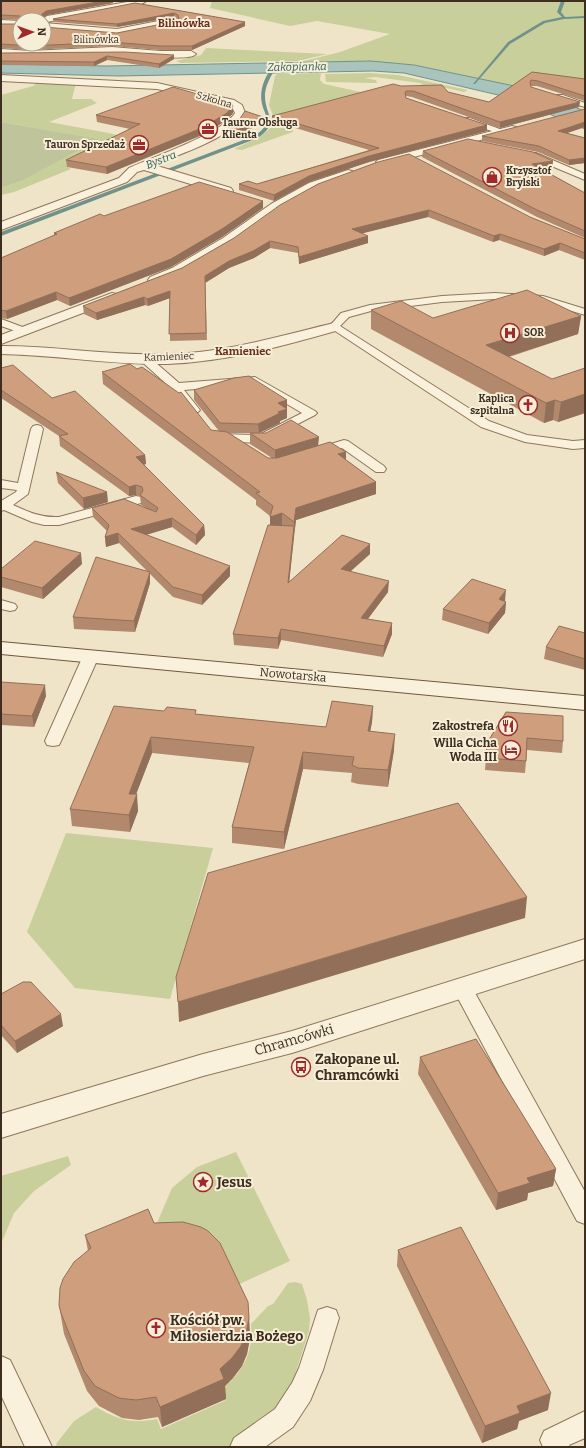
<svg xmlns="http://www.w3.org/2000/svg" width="586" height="1448" viewBox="0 0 586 1448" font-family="Bitter,serif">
  <rect width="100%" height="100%" fill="#f0e4c8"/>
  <!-- green -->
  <path fill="#c9cf9b" d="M212,1h373v81l-36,7 -17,-4 -8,3 -110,-23 -43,-4 -71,1 40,-10 50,-18 -73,-13 -27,5 -80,-18z
    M206,48l121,6 -29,7 -117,2 -5,-2 25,-6z
    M321,73l-1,7 4,4 46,10 -78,29 1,9 -51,18 -8,-1 26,-12 16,-14 -7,-18 6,-29 2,-2z
    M369,73l29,2 70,15 -4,2 -22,-5 -14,1 -8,-5 -45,-6 -10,1 11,2 1,3 -51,-1 -1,-8z
    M39,81l37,2 -4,16h19l6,4 -48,19 60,11 12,3 -54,31 4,2 -57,23 -13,3v-7l23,-8 74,-41 -97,-17v-27l32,-9z
    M66,833l147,15 -43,151 -95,-11 -48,-56z
    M236,1152l54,109 -55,25 -75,-47 -3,-16 15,-35 25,-21z
    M68,1156l3,9 -37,26 -20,22 -13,31v-68z
    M295,1282l7,2 5,16 3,18 -1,13 -17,53 -11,21 -17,16 -36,26h-171l-1,-3 18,-23 22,-14c22,13 36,17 61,12l4,10 65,-29 -3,-12c20,-16 31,-37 28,-64l17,-18 5,-2 15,-21z"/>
  <!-- cemetery -->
  <path fill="#bfc49a" d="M1,122l98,17 -75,41 -23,8z"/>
  <!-- water -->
  <path fill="#a9c4bc" stroke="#6f938a" d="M371,61l43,4 110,23 61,23v18l-74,-31 -107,-25 -31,-2 -254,5 -118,-3v-9l105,2z"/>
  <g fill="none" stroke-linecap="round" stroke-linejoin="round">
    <!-- stream -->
    <path fill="#6f938a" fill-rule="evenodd" d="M561,1h4l-4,11 4,5 20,-1v2l-21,1 -19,4 -35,21 -35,40h-2l35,-42 35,-21 19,-4 -5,-5z
      M274,67l2,1c-5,8 -10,16 -11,26 -1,21 16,28 -7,44l-257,98v-4l253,-96c6,-4 13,-9 13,-17 -1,-5 -4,-10 -5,-15 -3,-12 2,-29 12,-37z"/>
    <!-- lane casing -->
    <g stroke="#8d765c" stroke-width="2">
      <path id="lane" d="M557,95h6l22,8v4l-28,-8z
        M464,118h6l35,13 -4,2h-3l-34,-11z
        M530,153h6l49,21v6l-55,-23z
        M495,293l48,3 42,13v6l-43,-13 -47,-3 -53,3 -71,9 -22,6 -9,9 149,95 38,14 46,6 12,-1v8l-12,1 -48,-7 -44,-15 -152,-100 12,-14 29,-8 72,-9z
        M1,319l27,10 1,2 -5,3 -23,-8z
        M144,355l4,1 31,27 76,-6 60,34 2,2 -2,2 -54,28 -49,-2 -2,-3 2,-3 4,-1 43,1 43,-22 -49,-29 -69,6 16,20 -2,2h-8l-18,-23 -32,-29 -1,-2z
        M37,425l4,1 2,3 -15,65 -15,11c15,7 29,13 46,12l77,-21 5,1 1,3 -1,3 -82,22h-15l-12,-3 -28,-12 -3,1v-10l15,-9 1,-2 -16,-2v-8l17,3 13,-54 2,-3z
        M344,440l4,1 36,25 2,3 -2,3h-8l-34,-24 -24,8 -4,-1 -2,-3 2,-3z
        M1,600l14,4 2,3 -2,3 -5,1 -9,-2z
        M91,651l5,2 3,3 -38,85 -2,4 -6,1 -6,-1 -2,-4 38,-85 3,-3z
        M462,980l7,2 116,210v32l-8,-3 -125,-234 3,-5z
        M327,1307l9,3 3,8 -16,52 -13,31 -17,26 -28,20h-35l4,-9 41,-29 17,-26 7,-15 19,-58z
        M1,1356l9,4 42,87h-27l-24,-52z
        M585,1411v27l-16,7 1,2h-27l-3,-7 4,-9z"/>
    </g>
    <!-- street casing -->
    <g stroke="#8d765c" stroke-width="2">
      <path id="street" d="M133,1l12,1 -4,2 -94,18 -4,-3 4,-3z
        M174,18l3,1 1,2 -1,2 -60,12 -73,-6v-6l73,6z
        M1,20l19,1v6l-19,-1z
        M112,47l48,4h31l5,3c-6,7 -44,2 -54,1 -47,-4 -94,3 -141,0v-6l29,2z
        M1,75l156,8 77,17 8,5 3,8c-14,26 -64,40 -91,52l77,23 2,3 -2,3 -4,1 -83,-25 -7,2 -10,10 -126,48v-8l118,-44 10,-10c24,-11 94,-35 106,-55l-2,-4 -6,-5 -70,-15 -156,-8z
        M512,126l4,1 1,2 -1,2 -134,34 -4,-1 -2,-2 2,-2z
        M348,170l4,1 2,2 -2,2c-25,10 -48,20 -71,34 -25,14 -105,80 -131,74l-2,-3 2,-3 22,-9 51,-30 48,-34 38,-21z
        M112,293l5,1 2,3 -2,3 -116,44v-9z
        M334,323l5,1 2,3 -2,3c-56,16 -113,32 -172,34 -55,1 -110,-9 -166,-10v-8c56,0 111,10 167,8 57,-1 111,-18 166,-31z
        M585,939v20l-293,94 -89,23 -202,62v-24l202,-60 89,-23z"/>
    </g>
    <!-- secondary casing -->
    <g stroke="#6f573f" stroke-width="2">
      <path id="secondary" d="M1,642l584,54v14l-584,-56z"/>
    </g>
    <!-- lane -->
    <use href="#lane" fill="#faf1dc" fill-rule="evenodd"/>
    <!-- street -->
    <use href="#street" fill="#faf1dc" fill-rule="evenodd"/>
    <!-- secondary -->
    <use href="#secondary" fill="#faf1dc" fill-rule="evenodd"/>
  </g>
  <!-- wall -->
  <path fill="#b2896c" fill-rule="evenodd" d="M1,1h112v2l-66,12 -4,3 1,2h-23l-20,-1z
    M135,3l110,19v4l-53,24h-32l-48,-4 -82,4 -29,-2v-24l19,20 97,-11 60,-12 2,-2 -5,-2 -57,10 -63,-5 -1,-3z
    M1,53l173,2v4l-15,9 -52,-8 -13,6 -93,-1z
    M532,72l53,7v22l-48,-15h-6v1l48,20 -79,21 -88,-31 -6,-1v2l81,27v6l-118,31 -60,20 -35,19 -35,-11v-6h18l112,-34 -97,-29v-5l129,-30 47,6 41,10z
    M233,113l-6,7 -25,15 -95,39 -40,-7 -1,-7 64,-31 -33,-7 -1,-7z
    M239,120l27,2 -37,16 -8,-1v-4z
    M585,127l-18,6 18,5v25l-16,2 -31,-13 -56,-11v-5z
    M423,151l130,10 -1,6 -11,2 44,24v45l-48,-21 -115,-60z
    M318,184l212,33 55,22v21l-26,-10 -15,6 -45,-16 -6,2 -65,-25 -66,16 6,10 -69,21 -1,-11 -28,-5 -16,10 -25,10 -24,15 2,57 -37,1v-43l-22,8 -3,-1 -48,15 -13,-6 -1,-8 99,-38 52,-30z
    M263,201v7l-41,29 -51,30 -101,39 -13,-6 -50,19 -6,-1v-60l53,-22v-3l50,-17z
    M371,310l62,8 148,-2 -3,18 -69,23 43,22 33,-11v45l-27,9 -5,-2 -9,3 -173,-94z
    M1,368l144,87 1,9 -3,1 61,60 1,10 -9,10 -24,-18 -26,8 84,31v10l-28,29 -29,-8 -23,-23v9l-15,49 -61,-3 -1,-12 74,-46 -28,-28 -13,4 -1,-10 2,-6 -14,-14 -1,-9 53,-1 -4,-2 -1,-9 -4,-1 -7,1 -69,-50 -1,-10 -58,-38z
    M102,372l109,58 8,1 -25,-31v-10l93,10v18l-7,3v2l-21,10 59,12 28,7v8l30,22v12l-80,26 -7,62 81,-28 -20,17 38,21 -20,27 24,4v11l-9,23 -102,-17 -3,9 -44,-4 -1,-11 37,-109v-9l-14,-11v-5l-153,-116zM229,433h27h-6v11l22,14h-4z
    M56,472l52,30 -24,7 -26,-26z
    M82,564l-39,35 -42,-12v-10z
    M505,601l1,1 -1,11 -17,21 -46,-14 1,-11z
    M585,633v37l-41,-11 2,-12z
    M1,682l45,14 -12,31 -33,-2z
    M373,706l-1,16 -2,10 24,18 -6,37 -30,-3 -7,-2 1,-9 -49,-4 -19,80 -52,-6v-16l17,-64 -97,-10 -16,41 2,17 -8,21 -58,-6 -2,-17 94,-98 162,16z
    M506,712l57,29 -1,12 -35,-3 -1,11 -1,12 -40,-3 2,-27z
    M1,994l62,32 -46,27 -16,-18z
    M420,1057l136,112 -3,17 -25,7 -1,7 -31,10 -78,-136z
    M154,1223l95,95 1,20 -3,16 -5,12 -9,12 -8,8 1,13 -64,28 -4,-10 -19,3 -17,-2 -23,-12 -12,-15 -23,-57 -5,-29 29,-54 -3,-16z
    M398,1250l150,160 -29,11 -2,8 -35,14 -85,-177z"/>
  <!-- shaded-wall -->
  <path fill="#916f58" d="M104,1h9v2l-66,12 -5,4 -1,-4 5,-4z
    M174,13v4l-57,10v-3z
    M245,22v4l-53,24v-4z
    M174,55v4l-15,9v-4z
    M107,56v4l-13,6v-4z
    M580,102l-1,5 -79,21v-6z
    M233,106v7l-6,7 -25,15 -95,39 -1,-7z
    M266,118v4l-37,16 -1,-4z
    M585,122v5l-27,9v-5z
    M487,125v6l-118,31 -60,20 -35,19v-6l35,-19 60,-20z
    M585,158v5l-16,2v-5z
    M553,161l-1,6 -20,3v-6z
    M263,201v7l-41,29 -51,30 -101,39 -1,-8z
    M429,210l-1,7 -76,19v-7z
    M500,234l-1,6 -6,2 1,-6z
    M368,236v7l-69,21v-7z
    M270,241v7l-16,10 -25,10 -24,15 2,57 -2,-64 24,-15z
    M560,243l-1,7 -15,6v-7z
    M170,291v7l-22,8 -1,-7z
    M56,292l1,8 -50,19 -1,-8z
    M144,297l1,8 -48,15 -1,-7z
    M581,316l-3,18 -93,30 1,-19z
    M585,394v19l-27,9 3,-20z
    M287,400v18l-7,3v2l-21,10 -1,-9 20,-21z
    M555,400l-2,20 -9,3 2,-20z
    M319,437l-1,10 -43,13v-10z
    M346,452v12l-8,-10z
    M145,455l1,9 -9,3 -1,-10z
    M376,482v12l-80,26 -2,15v-13l2,-14z
    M136,485v10l-7,1v-9z
    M107,492l1,10 -24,7 -1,-11z
    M282,513v12l-12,4v-12z
    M172,518v9l-40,12 -1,-10z
    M204,525l1,10 -9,10v-10z
    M294,526v10l-6,58v-11z
    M118,533l1,10 -13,4 -1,-10z
    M370,544v10l-29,26v-11z
    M81,553l1,11 -39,35 -1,-11z
    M230,566v10l-28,29v-10z
    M150,572v11l-15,49 -1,-11z
    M389,581l-1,11 -28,37 1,-11z
    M506,590l-1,11 -7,9 1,-11z
    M506,602l-1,11 -17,21 1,-11z
    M392,623v11l-9,23 1,-11z
    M281,629v11l-3,9v-11z
    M45,685l1,11 -12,31 -2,-11z
    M373,706l-1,16 -5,26 1,-17z
    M395,734l-1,16 -6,37v-17z
    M151,737l1,16 -22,57 -1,-16z
    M303,752v17l-19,80v-17z
    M137,794l1,17 -8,21 -1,-17z
    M527,897l-2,21 -346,104 -1,-20z
    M61,1014l2,12 -46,27 -2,-12z
    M556,1169l-3,17 -25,7 -1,7 -31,10 2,-17 29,-15z
    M249,1318l1,20 -3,16 -5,12 -9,12 -8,8 1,13 -64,28 -2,-20 60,-38z
    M551,1393l-3,17 -29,11 -2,8 -35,14 3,-17 32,-20z"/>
  <!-- building -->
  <path fill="#cf9f7d" stroke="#916f58" d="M1,1h103l-58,10 -5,4 3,3 -2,2h-21v-3l-1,-1 -19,-1z
    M135,3l110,19 -53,24h-32l-48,-4 -82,4 -29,-2v-20h19v20h24v-17l73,6 60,-12 2,-3 -1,-3 -4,-2 -57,11 -64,-5z
    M124,52l50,3 -15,9 -52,-8 -13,6 -93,-1v-8z
    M532,72l53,7v17l-47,-15 -7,-1 -1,2 1,5 49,15 -80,20 -87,-31h-7l-1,2 1,5 81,27 -118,31 -60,20 -35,19 -35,-11 9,-3 9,3 122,-36 -107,-32 121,-32 8,2 41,-1 6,7 41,10z
    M173,87l59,17 1,2 -6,7 -25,15 -96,39 -40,-7 74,-36 -44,-9z
    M585,109v13l-27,9 27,7v20l-16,2 -30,-14 -57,-10z
    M245,111l21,7 -38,16 -7,-1 18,-13z
    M468,139l65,13 20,9 -21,3 53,29v38l-48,-21 -114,-59z
    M409,154l121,63 55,22v14l-25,-10 -16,6 -44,-15 -6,2 -65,-26 -77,19 16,7 -69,21 -1,-10 -28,-6 -17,10 -24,10 -24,15 1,57 -37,1 1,-43 -23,8 -3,-2 -48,16 -13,-7 99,-38 52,-30 46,-33 38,-21 60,-22z
    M199,182l64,19 -41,28 -51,30 -102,39 -13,-6 -50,19 -5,-1v-52l56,-24 -3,-1 46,-19 4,2z
    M527,290l54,26 -95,29 66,34 33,-11v26l-24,8 -6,-2 -9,3 -175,-93 30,-9 32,17z
    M130,364l7,5 5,-2 37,26 2,-1 30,38 16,2 41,26h9l53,-16 16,10 -8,2 38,28 -80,26 -2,14 -12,-9 -12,4 3,-11 -17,-13 4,-1 -158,-120z
    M13,365l39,33 23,-7 70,64 -9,2 68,68 -8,10 -24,-17 -41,11 99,37 -28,29 -29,-8 -55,-54 -13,4 4,-12 -17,-17 32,-9 32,13 2,-4 -18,-13 3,-4 -1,-4 -6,-2 -7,2 -70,-51 9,-2 -67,-44v-22z
    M249,376l38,24 -9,3 9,6 -9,3 2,1 -22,11 -38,-1 -26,-33 40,-12z
    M291,420l28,17 -44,13 -25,-17h16z
    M56,472l51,20 -24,6z
    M268,525l26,1 -6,57 54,-48 28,9 -29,25 48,12 -28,37 31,5 -8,23 -103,-17 -3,9 -45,-4z
    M35,541l46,12 -39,35 -41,-11v-8z
    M96,557l54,15 -16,49 -61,-4z
    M472,579l34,11 -7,9 7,3 -17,21 -46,-14z
    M559,626l26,7v26l-39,-12z
    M1,682l44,3 -13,31 -31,-2z
    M332,701l41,5 -5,25 27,3 -7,36 -30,-2 -6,-3 2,-8 -51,-5 -19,80 -52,-5 22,-80 -103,-10 -22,57h8l-8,21 -59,-6 44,-103 50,5 3,-4 29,3 -1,4 131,13z
    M506,712l57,4v25l-36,-3 -1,23 -40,-3 1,-15z
    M458,803l69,94 -349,105 -2,-25 32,-104z
    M23,982h8l30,32 -46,27 -14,-16v-31z
    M476,1039l80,130 -29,9 3,5 -32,10 -78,-136z
    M148,1209l6,14 29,-1 18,5 7,4 12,12 28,59 1,16 -3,16 -5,12 -9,12 -12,11 4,10 -64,28 -4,-10 -20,3 -17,-2 -24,-12 -11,-15 -23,-58 -2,-8 1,-17 3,-9 11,-17 17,-14 -6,-13z
    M461,1227l90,166 -34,13 3,7 -35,13 -87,-176z"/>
  <!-- icons -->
  <defs>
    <g id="office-ring" transform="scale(1)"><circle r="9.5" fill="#f7eed8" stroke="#9e2a2b" stroke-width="1.5"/><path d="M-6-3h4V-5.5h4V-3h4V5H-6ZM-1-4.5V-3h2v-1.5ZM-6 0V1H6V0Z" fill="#9e2a2b"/></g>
    <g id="shop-ring" transform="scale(1)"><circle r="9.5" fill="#f7eed8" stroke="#9e2a2b" stroke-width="1.5"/><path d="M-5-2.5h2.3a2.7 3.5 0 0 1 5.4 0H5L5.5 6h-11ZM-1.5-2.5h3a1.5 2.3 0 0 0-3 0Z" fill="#9e2a2b"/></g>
    <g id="hospital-ring" transform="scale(1)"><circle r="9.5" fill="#f7eed8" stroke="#9e2a2b" stroke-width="1.5"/><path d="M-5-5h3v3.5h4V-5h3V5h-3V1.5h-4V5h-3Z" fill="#9e2a2b"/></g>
    <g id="church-ring" transform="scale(1)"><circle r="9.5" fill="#f7eed8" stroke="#9e2a2b" stroke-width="1.5"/><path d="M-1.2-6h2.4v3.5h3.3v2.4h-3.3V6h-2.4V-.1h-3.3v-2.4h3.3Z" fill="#9e2a2b"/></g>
    <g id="restaurant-ring" transform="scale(1)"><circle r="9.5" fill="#f7eed8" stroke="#9e2a2b" stroke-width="1.5"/><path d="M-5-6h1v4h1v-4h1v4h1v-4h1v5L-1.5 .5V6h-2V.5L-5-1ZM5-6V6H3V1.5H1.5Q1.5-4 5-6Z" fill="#9e2a2b"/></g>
    <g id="hotel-ring" transform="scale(1)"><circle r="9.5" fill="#f7eed8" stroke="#9e2a2b" stroke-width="1.5"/><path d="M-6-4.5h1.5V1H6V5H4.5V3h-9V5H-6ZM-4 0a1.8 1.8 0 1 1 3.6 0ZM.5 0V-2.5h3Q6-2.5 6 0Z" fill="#9e2a2b"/></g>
    <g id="bus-ring" transform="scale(1)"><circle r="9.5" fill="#f7eed8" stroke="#9e2a2b" stroke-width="1.5"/><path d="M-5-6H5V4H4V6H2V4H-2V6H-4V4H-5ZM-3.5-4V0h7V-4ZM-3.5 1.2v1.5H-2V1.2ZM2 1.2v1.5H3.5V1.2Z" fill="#9e2a2b"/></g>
    <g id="sight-ring" transform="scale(1)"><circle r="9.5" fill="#f7eed8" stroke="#9e2a2b" stroke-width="1.5"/><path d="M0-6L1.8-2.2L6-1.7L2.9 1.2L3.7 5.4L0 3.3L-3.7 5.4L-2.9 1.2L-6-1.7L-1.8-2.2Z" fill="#9e2a2b"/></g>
  </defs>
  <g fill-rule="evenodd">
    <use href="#office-ring" x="208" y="129"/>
    <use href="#office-ring" x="139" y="145"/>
    <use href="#shop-ring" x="492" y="177"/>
    <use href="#hospital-ring" x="510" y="333"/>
    <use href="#church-ring" x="528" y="405"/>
    <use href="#restaurant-ring" x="508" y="726"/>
    <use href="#hotel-ring" x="511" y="750"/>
    <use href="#bus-ring" x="301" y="1067"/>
    <use href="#sight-ring" x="203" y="1182"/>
    <use href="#church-ring" x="156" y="1328"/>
  </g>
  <g text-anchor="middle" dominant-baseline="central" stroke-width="4" stroke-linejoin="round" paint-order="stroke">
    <!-- far-street labels -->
    <g font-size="10" fill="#3d2e20" stroke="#f7eed8">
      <text x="96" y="40">Bilinówka</text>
      <text transform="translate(214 100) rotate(16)">Szkolna</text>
      <text transform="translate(169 357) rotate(-2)">Kamieniec</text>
    </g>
    <!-- far-poi labels -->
    <g font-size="10" font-weight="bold" fill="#3d2e20" stroke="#f7eed8" text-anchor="start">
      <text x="222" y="123">Tauron Obsługa<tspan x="222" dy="12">Klienta</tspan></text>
      <text x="125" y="145" text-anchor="end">Tauron Sprzedaż</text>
      <text x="506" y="171">Krzysztof<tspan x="506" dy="12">Brylski</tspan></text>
      <text x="524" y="333">SOR</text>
      <text x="514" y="399" text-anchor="end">Kaplica<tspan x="514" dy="12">szpitalna</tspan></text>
    </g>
    <!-- far-neighbourhood labels -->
    <g font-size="11" font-weight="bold" fill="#6b2e1e" stroke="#f7eed8">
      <text x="184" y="23">Bilinówka</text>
      <text x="243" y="351">Kamieniec</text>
    </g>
    <!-- far-water labels -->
    <g font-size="11" font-style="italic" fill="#2f5d5a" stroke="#f7eed8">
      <text transform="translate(297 67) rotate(-1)">Zakopianka</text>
      <text transform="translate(161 160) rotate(-21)">Bystra</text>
    </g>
    <!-- street labels -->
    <g font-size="12" fill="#3d2e20" stroke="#f7eed8">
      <text transform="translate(293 675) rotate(5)">Nowotarska</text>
    </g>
    <!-- poi labels -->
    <g font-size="12" font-weight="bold" fill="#3d2e20" stroke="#f7eed8" text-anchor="end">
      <text x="494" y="726">Zakostrefa</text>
      <text x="497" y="743">Willa Cicha<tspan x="497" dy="14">Woda III</tspan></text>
    </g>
    <!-- near-street labels -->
    <g font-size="14" fill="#3d2e20" stroke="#f7eed8">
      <text transform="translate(294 1040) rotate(-16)">Chramcówki</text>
    </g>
    <!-- near-poi labels -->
    <g font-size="14" font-weight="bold" fill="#3d2e20" stroke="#f7eed8" text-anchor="start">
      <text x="315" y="1059">Zakopane ul.<tspan x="315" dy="16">Chramcówki</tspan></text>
      <text x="217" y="1182">Jesus</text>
      <text x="170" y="1320">Kościół pw.<tspan x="170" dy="16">Miłosierdzia Bożego</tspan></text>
    </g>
  </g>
  <!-- border -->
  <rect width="586" height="1448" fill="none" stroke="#3d2e20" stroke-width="4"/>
  <!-- north arrow -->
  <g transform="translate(32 32) rotate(88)"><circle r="19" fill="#f7eed8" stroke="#ada18e"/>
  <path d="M0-3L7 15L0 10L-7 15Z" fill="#9e2a2b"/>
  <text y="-6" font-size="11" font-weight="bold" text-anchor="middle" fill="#3d2e20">N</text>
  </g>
</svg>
